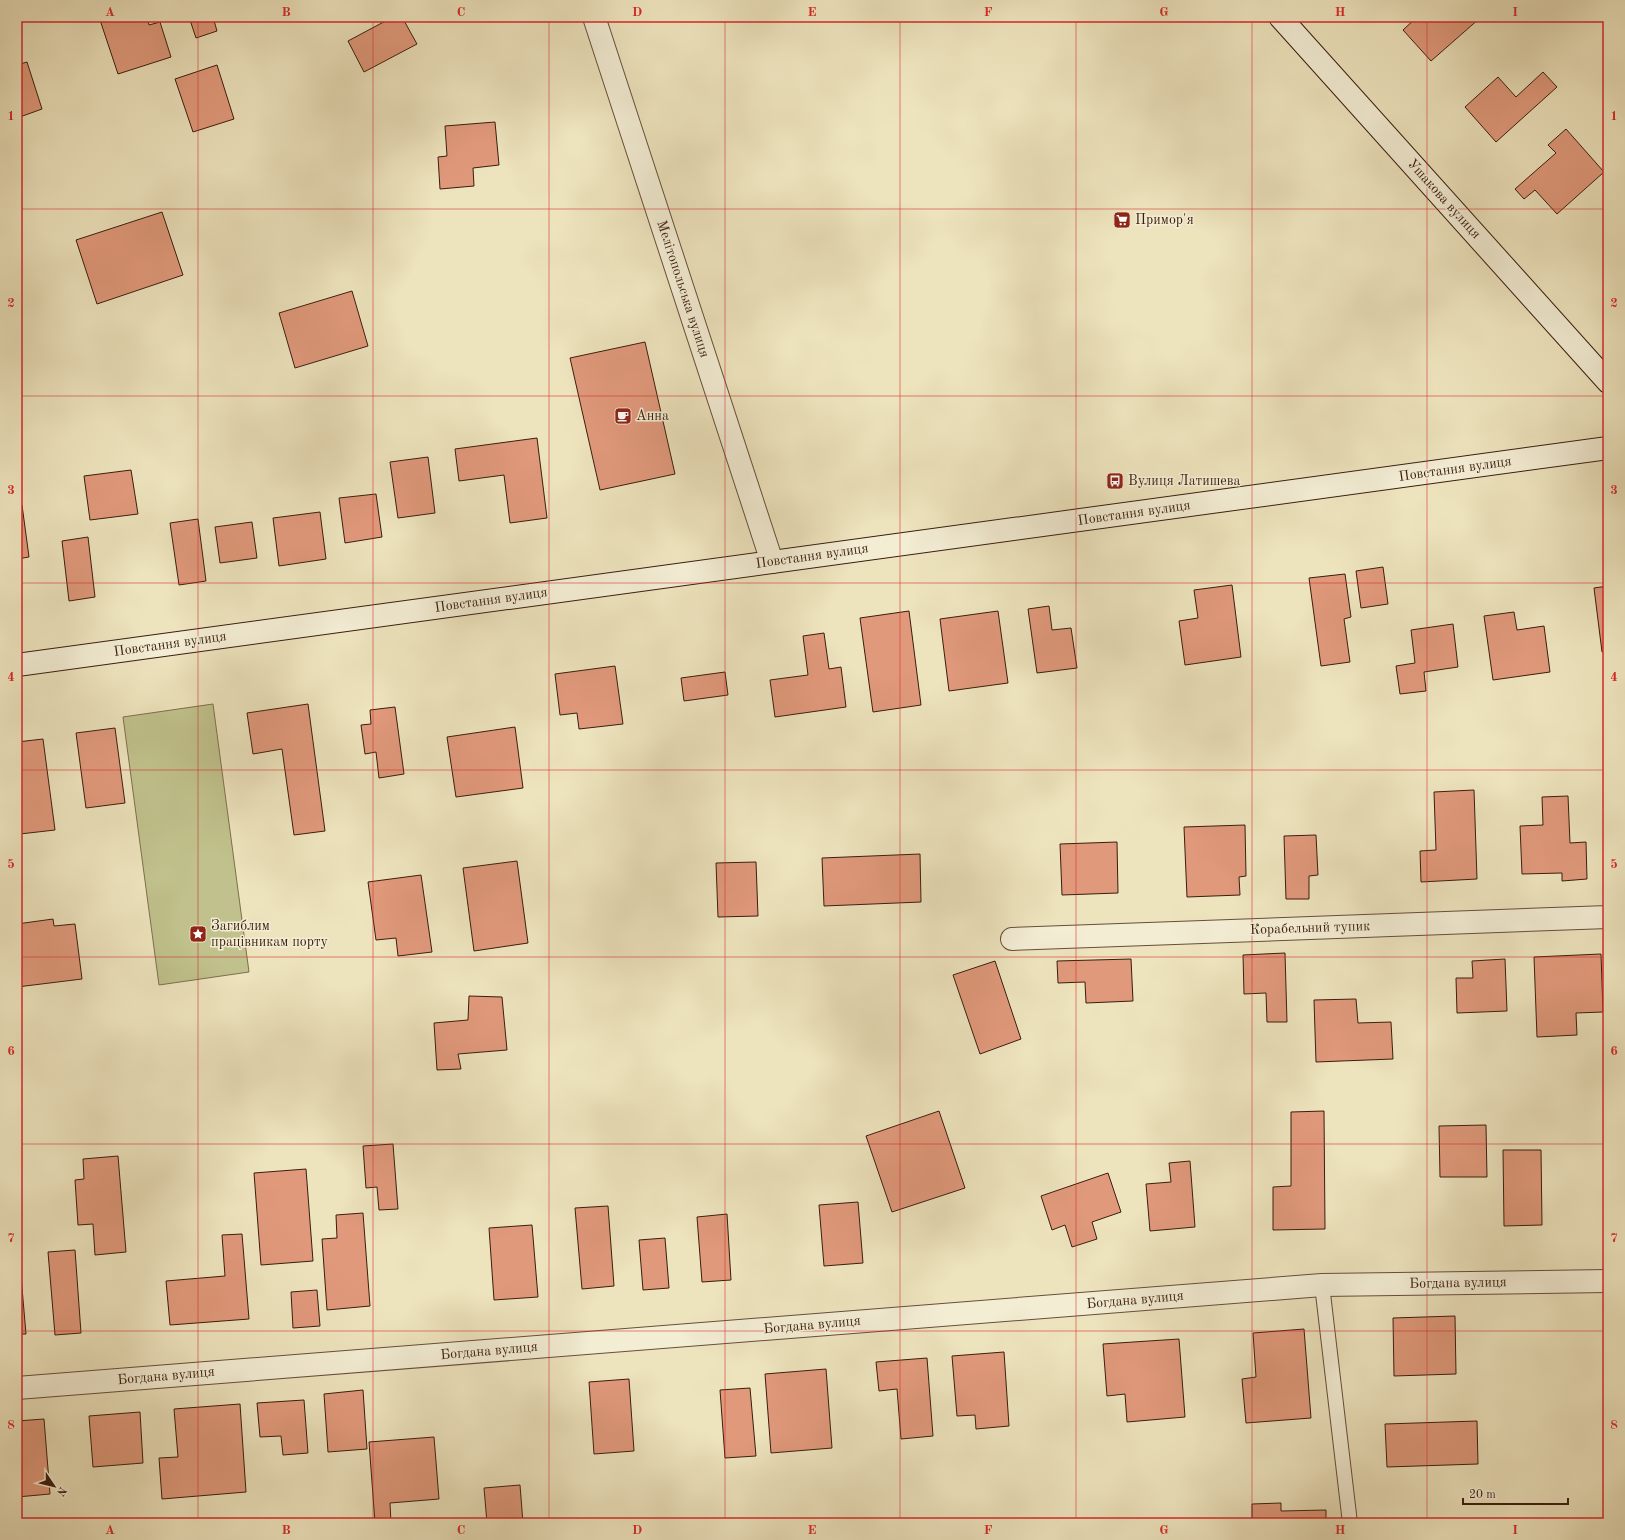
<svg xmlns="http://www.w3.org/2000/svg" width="1625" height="1540" viewBox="0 0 1625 1540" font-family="'Old Standard TT',serif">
  <rect width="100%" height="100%" fill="#ede3bd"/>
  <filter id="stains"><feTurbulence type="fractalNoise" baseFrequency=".005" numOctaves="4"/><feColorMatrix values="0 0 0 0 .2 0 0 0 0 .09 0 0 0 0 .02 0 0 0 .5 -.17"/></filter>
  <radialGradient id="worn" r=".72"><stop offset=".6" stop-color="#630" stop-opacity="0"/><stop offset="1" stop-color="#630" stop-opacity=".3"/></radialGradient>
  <!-- green -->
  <path fill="#c0c18c" stroke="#7d6f4d" d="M213,704l36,268 -90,13 -36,-268z"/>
  <!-- building -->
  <path fill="#e0997b" stroke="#3a1d0e" d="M99,17h48l2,8 11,-3 11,35 -53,17z
    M189,17h24l4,14 -21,7z
    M393,17h9l15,27 -53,28 -16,-31z
    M1417,17h32l4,5 6,-5 21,1 -49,43 -28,-31z
    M27,62l15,47 -25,9v-53z
    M217,65l17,54 -41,13 -18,-53z
    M1543,72l14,15 -61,55 -31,-35 33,-30 18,20z
    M495,122l4,43 -26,3 1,18 -34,3 -2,-32 9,-1 -2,-30z
    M1566,129l38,43 -47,42 -22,-24 -11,9 -9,-10 41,-36 -8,-8z
    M162,212l21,63 -86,29 -21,-64z
    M352,291l16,55 -73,22 -16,-55z
    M645,342l30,132 -75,16 -30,-132z
    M537,438l10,80 -37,5 -6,-48 -45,6 -4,-32z
    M428,457l7,56 -37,5 -8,-56z
    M131,470l7,44 -48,6 -6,-44z
    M376,494l6,43 -37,6 -6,-45z
    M22,505l7,52 -12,2v-53z
    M320,512l6,47 -47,7 -6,-48z
    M198,519l8,62 -27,4 -9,-62z
    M252,522l5,36 -37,5 -5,-36z
    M88,537l7,60 -26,4 -7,-60z
    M1383,567l5,37 -27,4 -5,-37z
    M1345,574l6,43 -7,2 6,43 -29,4 -12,-88z
    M1232,585l9,72 -56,8 -6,-44 19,-3 -4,-28z
    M1608,586v65l-6,1 -8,-64z
    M1049,606l3,24 19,-2 6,40 -40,5 -9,-64z
    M909,611l12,94 -48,7 -13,-94z
    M998,611l10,72 -59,8 -9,-72z
    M1514,612l3,18 27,-4 6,46 -57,8 -9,-64z
    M1453,624l5,43 -34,5 2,19 -26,3 -4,-28 19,-3 -4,-33z
    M824,633l5,36 12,-2 5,40 -71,10 -5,-37 38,-5 -5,-39z
    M615,666l8,58 -44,5 -2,-16 -17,2 -5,-41z
    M725,672l3,23 -44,6 -3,-23z
    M308,704l17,127 -31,4 -12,-86 -29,5 -6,-41z
    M395,707l9,67 -25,4 -3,-26 -11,2 -4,-29 10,-1 -1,-14z
    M515,727l8,61 -67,9 -9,-60z
    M115,728l10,75 -39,5 -10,-75z
    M43,739l12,91 -35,4 -3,-24v-68z
    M1474,790l3,89 -56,3 -1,-31 16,-1 -2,-58z
    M1568,796l2,47 16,-1 1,37 -25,2v-8l-40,1 -2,-48 23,-1 -1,-28z
    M1245,825l1,51 -7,1 1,18 -53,2 -3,-70z
    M1316,835l2,40 -9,1v23h-23l-2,-63z
    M1117,842l1,51 -56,2 -2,-51z
    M920,854l1,48 -97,4 -2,-48z
    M517,861l11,82 -54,8 -11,-83z
    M756,862l2,54 -40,1 -2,-54z
    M421,875l11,77 -34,4 -2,-18 -20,2 -8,-58z
    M53,919l1,7 21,-2 7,55 -65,8v-63z
    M1285,953l2,69h-20l-1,-29 -22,1 -1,-39z
    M1601,954l2,58 -27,1 1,22 -40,2 -3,-80z
    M1131,959l2,42 -47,2 -1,-21 -27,1 -1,-22z
    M1505,959l2,52 -50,2 -1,-35h17l-1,-17z
    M995,961l26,78 -41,15 -27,-79z
    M469,996l33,1 5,53 -49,4 3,15 -24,1 -3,-47 34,-3z
    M1356,999l2,24 33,-1 2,37 -77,3 -2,-62z
    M939,1111l26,77 -73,24 -26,-76z
    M1324,1111l1,118 -52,1v-43l18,-1v-74z
    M1486,1125l1,52h-47l-1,-51z
    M393,1144l5,65 -19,1 -2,-23 -11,1 -3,-42z
    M1503,1150h38l1,75 -38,1z
    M118,1156l8,96 -31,3 -2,-31 -15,1 -3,-45 9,-1 -1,-20z
    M1190,1161l5,66 -45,4 -4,-47 25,-2 -2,-19z
    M306,1169l7,92 -52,4 -7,-92z
    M1108,1173l13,39 -29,10 5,17 -25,8 -7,-22 -13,5 -11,-34z
    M858,1202l5,61 -39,3 -5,-61z
    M608,1206l6,80 -32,3 -7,-81z
    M363,1213l7,93 -43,4 -5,-71 15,-1 -1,-23z
    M727,1214l4,66 -29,2 -5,-65z
    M532,1225l6,72 -44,3 -5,-72z
    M17,1230l9,104h-9z
    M242,1234l7,85 -79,6 -4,-44 59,-5 -3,-41z
    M665,1238l4,50 -26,2 -4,-50z
    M75,1250l6,83 -26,2 -7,-83z
    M317,1290l3,36 -27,2 -2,-36z
    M1455,1316l1,58 -62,2 -1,-58z
    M1304,1329l7,89 -65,5 -4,-44 14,-2 -3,-44z
    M1179,1339l6,78 -58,5 -2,-28 -18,2 -4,-52z
    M1004,1352l5,74 -33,3 -1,-14 -18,1 -5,-60z
    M927,1358l6,78 -32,3 -4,-50 -18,2 -3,-29z
    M826,1369l6,79 -61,5 -6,-79z
    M629,1379l5,72 -40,3 -5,-72z
    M750,1388l6,68 -31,2 -5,-68z
    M363,1390l4,59 -39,3 -4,-58z
    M304,1400l4,53 -25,2 -2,-19 -21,1 -3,-34z
    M240,1404l6,88 -84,7 -3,-41 19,-1 -4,-48z
    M140,1412l3,51 -50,4 -4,-51z
    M44,1419l6,75 -33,3v-76z
    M1477,1421l1,43 -91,3 -2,-43z
    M434,1437l5,62 -49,4 1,20h-16l-6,-81z
    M520,1485l3,38h-36l-3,-35z
    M1281,1503v8l45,-1v13h-74v-19z
    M1483,1519v4h-95v-1z"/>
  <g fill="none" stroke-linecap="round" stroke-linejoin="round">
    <!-- lane casing -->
    <g stroke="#674e3a" stroke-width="16">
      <path id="lane" d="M1322,1285l28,238"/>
    </g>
    <!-- street casing -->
    <g stroke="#674e3a" stroke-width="24">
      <path id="street" d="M594,17l178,545
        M1012,939l596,-22
        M17,1388l1305,-103 286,-4"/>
    </g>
    <!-- secondary casing -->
    <g stroke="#3a1d0e" stroke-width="24">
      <path id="secondary" d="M1280,17l328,365
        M17,665l1591,-217"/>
    </g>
    <!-- lane -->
    <use href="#lane" stroke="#f3edd4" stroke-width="14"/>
    <!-- street -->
    <use href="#street" stroke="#f3edd4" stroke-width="22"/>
    <!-- secondary -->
    <use href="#secondary" stroke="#f3edd4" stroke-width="22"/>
  </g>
  <!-- grid -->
  <path fill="none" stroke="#d62828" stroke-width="1" stroke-opacity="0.55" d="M198,17v1506M373,17v1506M549,17v1506M725,17v1506M900,17v1506M1076,17v1506M1252,17v1506M1427,17v1506M17,209h1591M17,396h1591M17,583h1591M17,770h1591M17,957h1591M17,1144h1591M17,1331h1591"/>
  <!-- icons -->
  <defs>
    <g id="supermarket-square" transform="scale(0.9)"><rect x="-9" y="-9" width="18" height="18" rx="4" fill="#8f2418" stroke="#f3edd4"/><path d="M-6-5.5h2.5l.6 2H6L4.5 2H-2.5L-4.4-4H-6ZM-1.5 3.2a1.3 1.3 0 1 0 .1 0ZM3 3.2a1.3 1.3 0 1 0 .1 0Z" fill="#fff"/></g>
    <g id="cafe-square" transform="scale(0.9)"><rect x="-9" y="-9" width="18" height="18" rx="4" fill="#8f2418" stroke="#f3edd4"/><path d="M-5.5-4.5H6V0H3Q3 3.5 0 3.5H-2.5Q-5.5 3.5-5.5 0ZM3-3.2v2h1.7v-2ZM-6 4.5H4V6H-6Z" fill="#fff"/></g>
    <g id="bus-square" transform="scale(0.9)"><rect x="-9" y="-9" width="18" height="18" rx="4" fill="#8f2418" stroke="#f3edd4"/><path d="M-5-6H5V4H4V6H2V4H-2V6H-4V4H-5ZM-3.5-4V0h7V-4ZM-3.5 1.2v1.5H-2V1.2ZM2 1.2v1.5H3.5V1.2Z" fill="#fff"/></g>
    <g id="sight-square" transform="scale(0.9)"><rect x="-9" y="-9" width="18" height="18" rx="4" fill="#8f2418" stroke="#f3edd4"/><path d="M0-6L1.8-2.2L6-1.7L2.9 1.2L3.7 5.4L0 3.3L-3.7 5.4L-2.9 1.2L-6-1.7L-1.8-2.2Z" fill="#fff"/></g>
  </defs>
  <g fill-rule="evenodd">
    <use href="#supermarket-square" x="1122" y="220"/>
    <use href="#cafe-square" x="623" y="416"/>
    <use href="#bus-square" x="1115" y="481"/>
    <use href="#sight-square" x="198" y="934"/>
  </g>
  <g text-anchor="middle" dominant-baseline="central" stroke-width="3" stroke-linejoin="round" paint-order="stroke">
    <!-- street labels -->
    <g font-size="14" fill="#3a1d0e" stroke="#f3edd4">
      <text transform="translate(1444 199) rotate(48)">Ушакова вулиця</text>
      <text transform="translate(683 289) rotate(72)">Мелітопольська вулиця</text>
      <text transform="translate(1455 469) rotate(-8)">Повстання вулиця</text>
      <text transform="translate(1134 513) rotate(-8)">Повстання вулиця</text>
      <text transform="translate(812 556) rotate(-8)">Повстання вулиця</text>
      <text transform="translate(491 600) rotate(-8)">Повстання вулиця</text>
      <text transform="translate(170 644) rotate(-8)">Повстання вулиця</text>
      <text transform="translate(1310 928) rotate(-2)">Корабельний тупик</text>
      <text transform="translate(1458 1283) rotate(-1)">Богдана вулиця</text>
      <text transform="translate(1135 1300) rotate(-5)">Богдана вулиця</text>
      <text transform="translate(812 1325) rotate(-5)">Богдана вулиця</text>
      <text transform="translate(489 1351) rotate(-5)">Богдана вулиця</text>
      <text transform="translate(166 1376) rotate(-5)">Богдана вулиця</text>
    </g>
    <!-- poi labels -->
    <g font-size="14" fill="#3a1d0e" stroke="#f3edd4" text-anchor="start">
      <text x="1135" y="220">Примор'я</text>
      <text x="636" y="416">Анна</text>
      <text x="1128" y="481">Вулиця Латишева</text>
      <text x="211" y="926">Загиблим<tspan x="211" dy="16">працівникам порту</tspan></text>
    </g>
  </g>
  <!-- margin -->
  <rect width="1625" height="1540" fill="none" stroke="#ede3bd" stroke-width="44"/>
  <!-- north arrow -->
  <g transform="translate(54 1486) rotate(125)" stroke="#f3edd4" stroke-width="3" paint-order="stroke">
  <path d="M0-3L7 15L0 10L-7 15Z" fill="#3a1d0e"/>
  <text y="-6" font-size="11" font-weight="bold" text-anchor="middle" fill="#3a1d0e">N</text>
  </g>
  <!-- scale -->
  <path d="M1463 1498v6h105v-6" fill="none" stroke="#3a1d0e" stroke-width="2"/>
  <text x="1469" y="1498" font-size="12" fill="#3a1d0e" stroke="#f3edd4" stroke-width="3" paint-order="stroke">20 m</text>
  <rect x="22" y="22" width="1581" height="1496" fill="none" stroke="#d62828" stroke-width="1.5"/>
  <g font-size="13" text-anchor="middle" font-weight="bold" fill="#d62828">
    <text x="110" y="16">A</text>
    <text x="286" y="16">B</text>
    <text x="461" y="16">C</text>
    <text x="637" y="16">D</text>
    <text x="812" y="16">E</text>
    <text x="988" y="16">F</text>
    <text x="1164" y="16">G</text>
    <text x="1340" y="16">H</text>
    <text x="1515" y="16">I</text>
    <text x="11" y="120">1</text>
    <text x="1614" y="120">1</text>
    <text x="11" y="307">2</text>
    <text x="1614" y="307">2</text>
    <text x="11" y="494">3</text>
    <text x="1614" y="494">3</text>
    <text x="11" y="681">4</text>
    <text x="1614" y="681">4</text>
    <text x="11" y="868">5</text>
    <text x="1614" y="868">5</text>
    <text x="11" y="1055">6</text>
    <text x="1614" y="1055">6</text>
    <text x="11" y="1242">7</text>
    <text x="1614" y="1242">7</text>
    <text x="11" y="1429">8</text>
    <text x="1614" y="1429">8</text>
    <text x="110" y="1534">A</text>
    <text x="286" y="1534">B</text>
    <text x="461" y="1534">C</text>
    <text x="637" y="1534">D</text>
    <text x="812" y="1534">E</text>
    <text x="988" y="1534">F</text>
    <text x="1164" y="1534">G</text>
    <text x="1340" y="1534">H</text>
    <text x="1515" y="1534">I</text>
  </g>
  <rect width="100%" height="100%" filter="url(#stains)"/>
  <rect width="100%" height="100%" fill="url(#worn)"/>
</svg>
